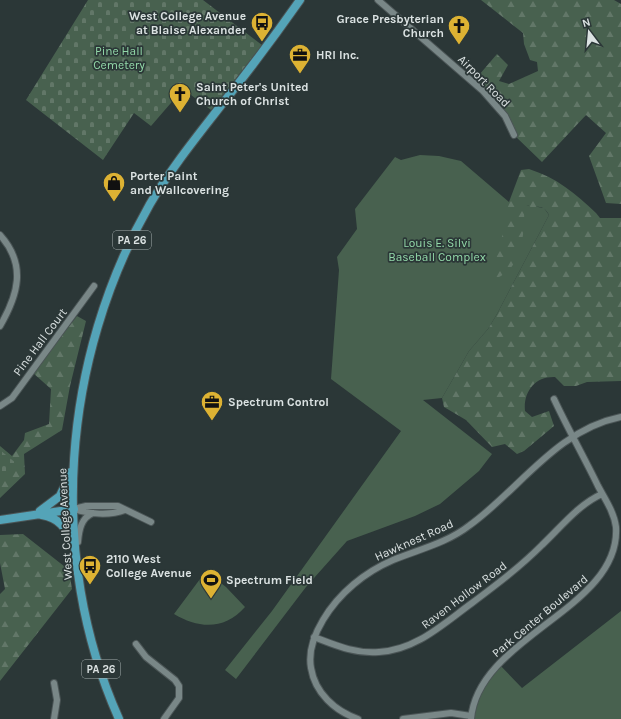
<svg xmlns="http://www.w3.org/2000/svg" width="621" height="719" viewBox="0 0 621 719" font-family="Karla,sans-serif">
  <defs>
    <pattern id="forest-firs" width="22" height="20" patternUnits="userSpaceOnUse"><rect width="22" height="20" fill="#48614f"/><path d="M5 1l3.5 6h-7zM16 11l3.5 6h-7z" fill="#627768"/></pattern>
    <pattern id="cemetery-stones" width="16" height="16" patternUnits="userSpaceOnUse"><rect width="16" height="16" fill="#48614f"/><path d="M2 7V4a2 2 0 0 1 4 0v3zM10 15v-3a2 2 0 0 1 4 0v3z" fill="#627768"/></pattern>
  </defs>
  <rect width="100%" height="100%" fill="#2b3737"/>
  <!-- green -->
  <path fill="#48614f" d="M420,155l19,1 22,5 48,41 35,6 5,7 -52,99 -9,15 -19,22 -27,47 -19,2 69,54 -13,17 -39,33 -25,12 -68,25 -41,46 -70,92 -11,-9 47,-59 129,-180 -70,-52 8,-109 -2,-13 20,-28 -2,-20 40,-52 6,3z
    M209,574l17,13 19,20c-20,23 -46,22 -71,7l29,-39z
    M621,611v108h-150l5,-20 23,-35 23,24z"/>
  <!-- forest -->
  <path fill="url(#forest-firs)" d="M481,0h133l7,4v200l-15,-1 -17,-47 17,-23 -20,-18 -44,47 -28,-27 -6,-13 -35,-40 24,-28 11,11 -9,16 10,3 29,-13 -1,-9 -7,-2 -6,-16 -1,-11z
    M529,169c28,9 46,24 67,44l4,5h21v163l-34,1 -11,4h-12l-9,-9c-20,-1 -32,15 -30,34l7,6 17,-6 5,15 -30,25 -7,3 -12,-10 -13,3 -26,-27 -22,-13 -2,-9 27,-47 19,-22 9,-15 52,-99c-4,-7 -8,-10 -17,-7l-4,-3 -4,1c1,24 -1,63 -28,72l-6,-3 10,-28 9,-45 12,-32z
    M77,316l9,5 -16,65 -8,44 -38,24 1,20 -25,24v-52l12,10 12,-16 1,-7 24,-9 2,-35 -18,-16z
    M23,534l46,36 3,19 -72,92v-87l5,-5 -5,-26v-28z"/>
  <!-- cemetery -->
  <path fill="url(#cemetery-stones)" d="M88,0h115l59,45 -51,65 -28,-21 -32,37 -17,-13 -31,47 -77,-60z
    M0,450l17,14 -17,21z"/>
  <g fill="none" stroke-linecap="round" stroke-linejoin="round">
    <!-- minor casing -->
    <g stroke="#4b5556" stroke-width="8">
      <path id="minor" d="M378,0l105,91 22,25 9,19
        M0,235c27,30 18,60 0,91
        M0,406l12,-8 82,-112
        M74,509l12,-3h32l33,16
        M74,509c15,5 35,7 51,1
        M78,542c1,-12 3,-24 15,-29
        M314,637c21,8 41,17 65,15 37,-2 64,-28 93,-49 24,-18 48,-36 70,-58 18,-17 37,-41 60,-51
        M136,644l10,13 29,23 4,6v12l-15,21
        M54,683l3,17 -3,19
        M358,719c-23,-8 -43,-26 -47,-51 -3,-17 3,-33 12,-48 16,-27 42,-48 70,-60 27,-11 54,-17 77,-35 50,-36 86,-95 151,-108
        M403,719l48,-6 20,3
        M471,719c7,-83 150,-110 145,-192 -2,-15 -11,-28 -18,-41 -14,-29 -30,-57 -44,-87"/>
    </g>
    <!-- major casing -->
    <g stroke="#4b5556" stroke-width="10">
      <path id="major" d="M40,511l20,-15 11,-24
        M42,515c19,3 24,15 32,30
        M0,520l74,-11
        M119,719c-73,-163 -57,-361 31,-515 20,-34 45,-65 69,-96 28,-35 55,-71 81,-108"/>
    </g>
    <!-- minor -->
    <use href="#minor" stroke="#798787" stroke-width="6"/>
    <!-- major -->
    <use href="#major" stroke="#54a4b8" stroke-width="8"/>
  </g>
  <!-- icons -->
  <defs>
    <g id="bus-pin" transform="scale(1.15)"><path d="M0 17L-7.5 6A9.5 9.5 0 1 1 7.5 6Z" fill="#ddb233" stroke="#2b3737"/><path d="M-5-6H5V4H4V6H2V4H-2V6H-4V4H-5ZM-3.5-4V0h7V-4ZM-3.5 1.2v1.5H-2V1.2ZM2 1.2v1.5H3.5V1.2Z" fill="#111"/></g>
    <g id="church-pin" transform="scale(1.15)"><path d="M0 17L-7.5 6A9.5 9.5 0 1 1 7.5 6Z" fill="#ddb233" stroke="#2b3737"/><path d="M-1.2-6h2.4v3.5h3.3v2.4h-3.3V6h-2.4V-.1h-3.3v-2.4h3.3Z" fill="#111"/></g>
    <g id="office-pin" transform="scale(1.15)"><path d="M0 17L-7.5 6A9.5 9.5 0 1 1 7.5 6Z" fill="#ddb233" stroke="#2b3737"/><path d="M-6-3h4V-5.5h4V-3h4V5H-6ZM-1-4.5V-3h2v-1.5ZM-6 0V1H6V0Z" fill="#111"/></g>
    <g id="shop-pin" transform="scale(1.15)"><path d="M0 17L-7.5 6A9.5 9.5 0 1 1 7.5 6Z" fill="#ddb233" stroke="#2b3737"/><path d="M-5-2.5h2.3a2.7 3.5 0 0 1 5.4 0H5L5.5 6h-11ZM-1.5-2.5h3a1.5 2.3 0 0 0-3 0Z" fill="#111"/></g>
    <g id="stadium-pin" transform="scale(1.15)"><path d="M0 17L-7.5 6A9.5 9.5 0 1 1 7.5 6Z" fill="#ddb233" stroke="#2b3737"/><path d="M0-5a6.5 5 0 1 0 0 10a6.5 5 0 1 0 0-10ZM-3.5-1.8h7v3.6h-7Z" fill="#111"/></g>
  </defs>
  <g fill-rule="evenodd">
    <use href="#bus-pin" x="262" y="23"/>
    <use href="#church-pin" x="459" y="26"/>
    <use href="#office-pin" x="300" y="55"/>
    <use href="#church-pin" x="180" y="94"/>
    <use href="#shop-pin" x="114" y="183"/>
    <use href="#office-pin" x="212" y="402"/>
    <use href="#bus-pin" x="90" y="566"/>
    <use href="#stadium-pin" x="211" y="580"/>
  </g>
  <g text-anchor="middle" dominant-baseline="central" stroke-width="3.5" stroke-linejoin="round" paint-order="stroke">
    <!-- shield labels -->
    <g fill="#2b3737" stroke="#a6afaf" stroke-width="1">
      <rect x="113" y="231" width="38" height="18" rx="3"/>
      <rect x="82" y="660" width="38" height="18" rx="3"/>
    </g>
    <g font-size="11" font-weight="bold" fill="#dbe2e2">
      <text x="132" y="240">PA 26</text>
      <text x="101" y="669">PA 26</text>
    </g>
    <!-- poi labels -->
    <g font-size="12" font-weight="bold" fill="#dbe2e2" stroke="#2b3737" text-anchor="start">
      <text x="246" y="16" text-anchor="end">West College Avenue<tspan x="246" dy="14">at Blaise Alexander</tspan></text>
      <text x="444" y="19" text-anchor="end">Grace Presbyterian<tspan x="444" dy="14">Church</tspan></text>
      <text x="316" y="55">HRI Inc.</text>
      <text x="196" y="87">Saint Peter's United<tspan x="196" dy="14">Church of Christ</tspan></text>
      <text x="130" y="176">Porter Paint<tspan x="130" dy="14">and Wallcovering</tspan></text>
      <text x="228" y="402">Spectrum Control</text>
      <text x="106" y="559">2110 West<tspan x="106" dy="14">College Avenue</tspan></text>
      <text x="226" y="580">Spectrum Field</text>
    </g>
    <!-- park labels -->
    <g font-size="12" fill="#93d9a9" stroke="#2b3737">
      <text x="119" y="51">Pine Hall<tspan x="119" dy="14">Cemetery</tspan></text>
      <text x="437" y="243">Louis E. Silvi<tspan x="437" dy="14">Baseball Complex</tspan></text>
    </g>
    <!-- street labels -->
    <g font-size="12" fill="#dbe2e2" stroke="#2b3737">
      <text transform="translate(484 81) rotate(45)">Airport Road</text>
      <text transform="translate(40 342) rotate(-53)">Pine Hall Court</text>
      <text transform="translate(65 524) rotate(-93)">West College Avenue</text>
      <text transform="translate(414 540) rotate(-24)">Hawknest Road</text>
      <text transform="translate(464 595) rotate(-37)">Raven Hollow Road</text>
      <text transform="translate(540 616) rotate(-40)">Park Center Boulevard</text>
    </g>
  </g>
  <!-- north arrow -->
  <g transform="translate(589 32) rotate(344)" stroke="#2b3737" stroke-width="3" paint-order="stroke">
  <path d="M0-3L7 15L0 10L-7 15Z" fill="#dbe2e2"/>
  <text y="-6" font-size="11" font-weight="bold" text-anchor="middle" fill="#dbe2e2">N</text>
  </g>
</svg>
